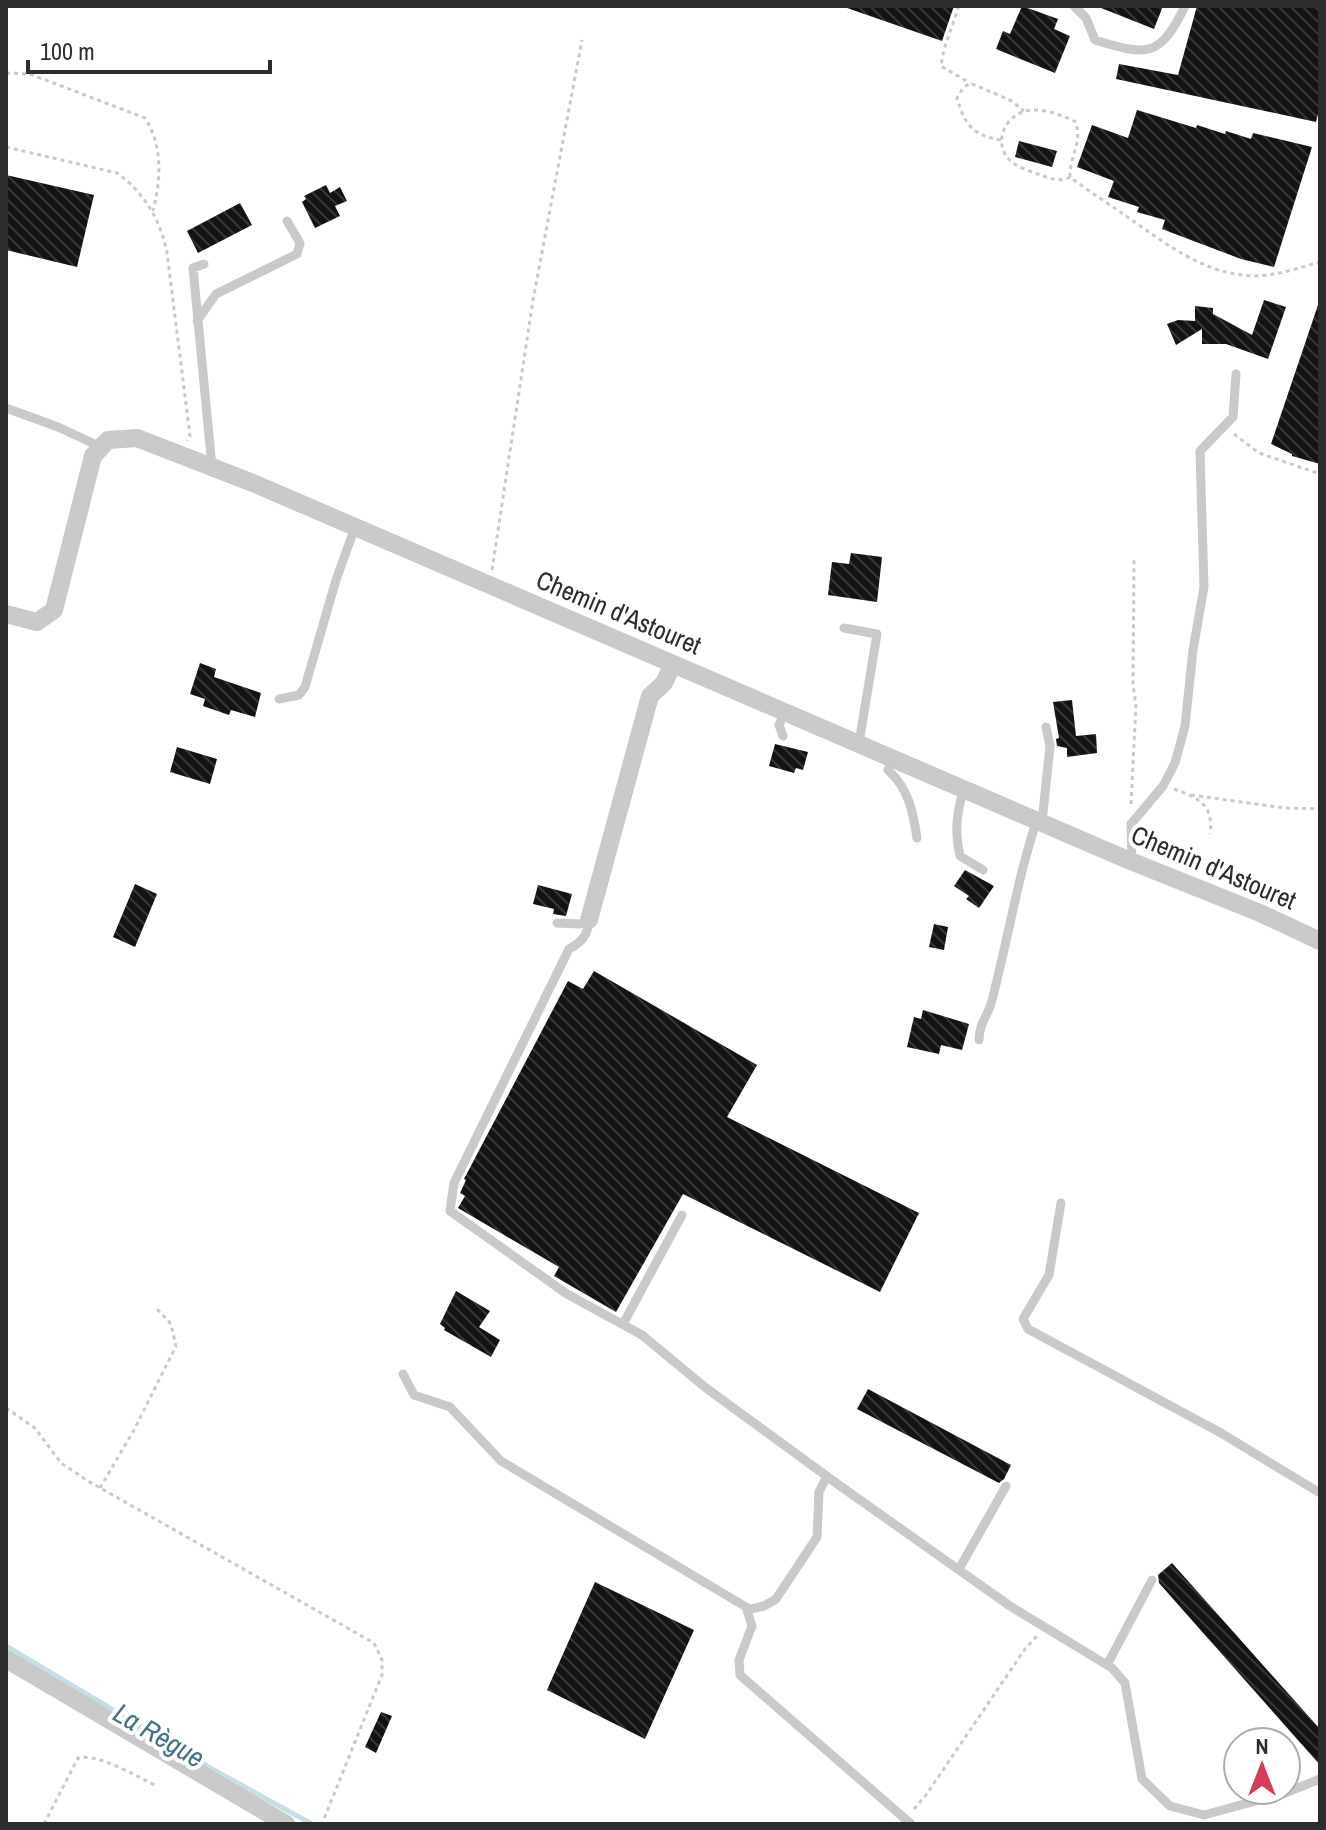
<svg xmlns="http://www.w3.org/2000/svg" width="1326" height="1830" viewBox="0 0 1326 1830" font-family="'Archivo Narrow',sans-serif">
  <defs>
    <pattern id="building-back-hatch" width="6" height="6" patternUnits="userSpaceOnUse" patternTransform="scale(2)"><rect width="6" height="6" fill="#131313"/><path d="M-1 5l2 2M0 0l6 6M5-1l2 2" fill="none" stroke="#363636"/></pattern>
  </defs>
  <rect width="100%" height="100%" fill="#fff"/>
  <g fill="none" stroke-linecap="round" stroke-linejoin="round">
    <!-- stream -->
    <path stroke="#c8dee7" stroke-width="5" d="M6,1646l206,123 100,55"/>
  </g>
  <!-- building -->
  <path fill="url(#building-back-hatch)" d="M848,6h106l-12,35 -95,-33z
    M1022,6l36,13 -4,10 16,7 -15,37 -59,-24 7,-18 7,3z
    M1096,6h67l-9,23z
    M1197,6h123v100l-4,16 -200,-43 3,-15 59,11z
    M1137,110l59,18 1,-3 28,9 1,-3 25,8 2,-6 59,14 -38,120 -33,-8 -79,-30 3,-9 -28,-8 2,-5 -31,-10 6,-16 -37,-14 15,-42 36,13z
    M1019,141l38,10 -5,16 -37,-10z
    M6,175l88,20 -17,72 -71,-17z
    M326,185l4,8 10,-6 7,14 -12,5 5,10 -25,12 -13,-26 4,-3 -2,-3z
    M240,203l12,22 -54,28 -11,-22z
    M1264,300l22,7 -18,52 -42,-15h-24v-15l-26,16 -9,-21 11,-4 17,1v-15l18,2v6l39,21z
    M1318,305h2v159l-28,-8v-2l-21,-10z
    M851,553l31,4 -5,45 -49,-7 4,-33 17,2z
    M200,663l16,6 -2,8 47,16 -6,24 -24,-7 -2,5 -26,-9 2,-7 -15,-5z
    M1072,700l4,36 20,-2 1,19 -30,4v-9l-10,-2 -1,-7 3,-1 -6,-36z
    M775,744l33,8 -5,18 -7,-2 -2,5 -25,-7z
    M177,747l40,12 -7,25 -40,-12z
    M965,870l29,16 -15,22 -13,-9 3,-3 -15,-10z
    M135,884l22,10 -22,53 -22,-10z
    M538,885l34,9 -6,22 -13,-2 1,-5 -21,-5z
    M934,924l14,3 -4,23 -15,-3z
    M594,971l163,94 -30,52 192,96 -39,79 -197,-98 -67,118 -62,-36 5,-9 -101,-59 7,-12 -5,-3 6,-13 -2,-1 104,-198 15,8z
    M923,1010l46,14 -7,26 -21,-5 -2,9 -32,-7 7,-30 7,2z
    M456,1291l34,20 -11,16 21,13 -9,17 -47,-27 1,-2 -5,-4z
    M868,1389l143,76 -7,14 -5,4 -142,-74z
    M1172,1563l148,166v36l-161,-182 -1,-8z
    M595,1582l99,48 -49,109 -98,-49z
    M381,1712l11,4 -16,37 -11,-6z"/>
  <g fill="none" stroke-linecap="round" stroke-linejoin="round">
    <!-- path -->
    <path stroke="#c9c9c9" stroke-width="3" stroke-dasharray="4 4" stroke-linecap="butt" d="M959,6l-15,43 -3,17 29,17
      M6,73l24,1 115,44c18,28 16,62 8,93
      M1001,140c-29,-5 -36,-15 -44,-42l6,-10 7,-5 40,17 14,11
      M6,147l111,26c27,19 44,48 50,80l23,183 -3,5
      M1070,177c0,-23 12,-31 6,-55 -14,-7 -37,-16 -53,-10 -21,7 -30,35 -11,50 7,6 19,9 28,13 10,3 20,8 30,2 18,14 38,26 56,39 39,27 77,58 127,60 23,0 45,-8 67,-14
      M1234,434l25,19 61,21
      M492,570l41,-270 49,-260
      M1174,789c25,9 40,16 36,45
      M1191,795l94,13 35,1
      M1131,804l5,-99 -3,-20 1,-126
      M6,1408l29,20 26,35 27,18 286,162 8,17v15l-60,149
      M100,1488l34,-58 42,-84 -5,-22 -15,-16
      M914,1809l12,-14 99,-146 12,-13
      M44,1824l34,-66c21,-5 59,19 79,28"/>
    <!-- service -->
    <path stroke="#c9c9c9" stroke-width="9" d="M1074,6l12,12 9,22c52,16 65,18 90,-34
      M204,264l-11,4 19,199
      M197,321l19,-27 81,-40 3,-11 -13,-22
      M6,408l52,19 43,20
      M844,628l33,6 -18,109
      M279,699l20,-4 6,-8 31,-107 19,-53
      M783,736l-4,-11 6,-13
      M894,758l-6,12c21,19 25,42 29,68
      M964,788c-7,23 -10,44 -4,68l23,14
      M1042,822l8,-76 -4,-19
      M1132,862l-1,-38 32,-38 12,-23 10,-37 8,-76 11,-63 -4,-136 33,-34 3,-43
      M589,920c-1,15 -7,22 -20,29l-115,234 -4,28 117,83 75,41 64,53 130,95 174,123 102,62 13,15 17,96 28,27 34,9 81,-22 35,-14
      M557,923l23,1 9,-4
      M979,1040c1,-21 9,-22 13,-40 16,-60 25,-121 45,-180
      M1061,1203l-12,72 -26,44 5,10 193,104 99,60
      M623,1324l59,-109
      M403,1374l11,21 36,12 51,54 245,146 6,19 -13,34 1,15 171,149
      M959,1569l47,-83
      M747,1610l17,-4 12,-7 41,-62 2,-45 8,-16
      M1107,1665l45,-85"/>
    <!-- minor -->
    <path stroke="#c9c9c9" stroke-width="18" d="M6,614l31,8 17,-12 39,-154 15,-16 29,-2 116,45 875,377 132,53 60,28
      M589,920l61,-224 14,-13 9,-19
      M6,1659l280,165"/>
  </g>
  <g text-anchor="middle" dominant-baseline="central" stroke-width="8" stroke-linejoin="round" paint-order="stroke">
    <!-- street labels -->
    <g font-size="26" fill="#2c2c2c" stroke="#fff">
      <text transform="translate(619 612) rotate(23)">Chemin d'Astouret</text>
      <text transform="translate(1214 867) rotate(23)">Chemin d'Astouret</text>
    </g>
    <!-- water labels -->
    <g font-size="28" font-style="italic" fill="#427285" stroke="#fff">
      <text transform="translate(159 1735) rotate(30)">La Règue</text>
    </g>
  </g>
  <!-- border -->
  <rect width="1326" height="1830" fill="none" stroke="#2c2c2c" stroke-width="16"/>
  <!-- north arrow -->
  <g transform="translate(1262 1766)"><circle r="38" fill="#ffffff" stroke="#ababab" stroke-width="2"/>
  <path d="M0-6L14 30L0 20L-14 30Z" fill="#d33d57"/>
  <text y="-12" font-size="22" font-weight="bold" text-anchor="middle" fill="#2c2c2c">N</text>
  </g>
  <!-- scale -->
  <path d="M28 60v12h242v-12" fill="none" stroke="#2c2c2c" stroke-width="4"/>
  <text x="40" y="60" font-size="24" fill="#2c2c2c" stroke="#ffffff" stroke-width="6" paint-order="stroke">100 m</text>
</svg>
